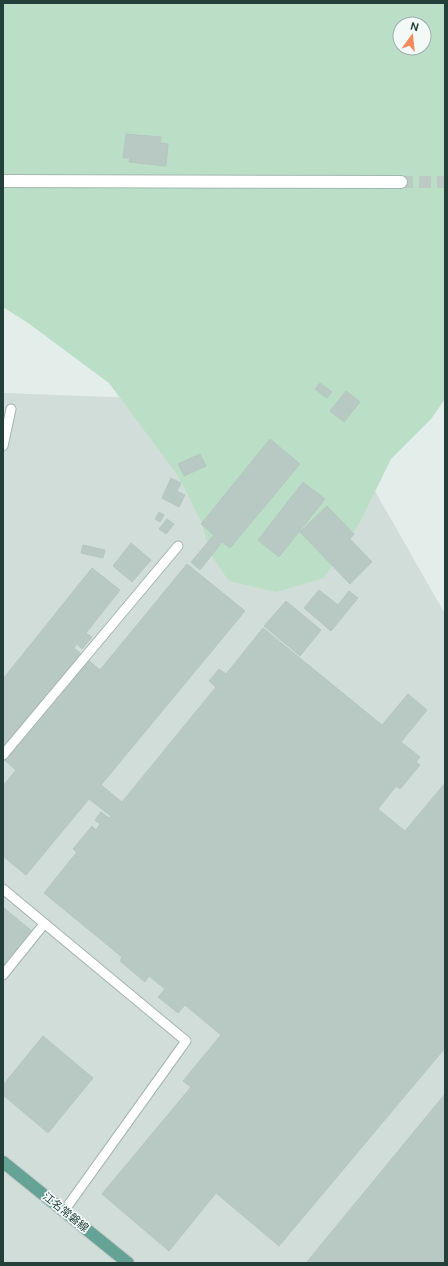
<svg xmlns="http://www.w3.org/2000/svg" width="448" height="1266" viewBox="0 0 448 1266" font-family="'DM Sans','Noto Sans JP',sans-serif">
  <rect width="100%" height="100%" fill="#e3ede9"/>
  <!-- built -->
  <path fill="#d1ddd8" d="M3,393l323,12 119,209v649h-442z"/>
  <!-- green -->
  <path fill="#bbdec7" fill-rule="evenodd" d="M3,3h442v396l-14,20 -40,40 -31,63 -36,56 -48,14 -47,-11 -18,-26 -10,-34 -24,-47 -68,-91 -81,-60 -25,-16zM400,24h24v24h-24z"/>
  <!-- building -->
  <path fill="#b8c8c2" stroke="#b5c7c0" d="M126,134l35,3 -1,6 8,1 -2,22 -37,-4 1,-4h-7z
    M320,383l12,9 -5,6 -12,-9z
    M346,391l14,11 -16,20 -14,-11z
    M270,439l30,25 -70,84 -8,-6 -22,28 -9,-8 23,-27 -13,-11z
    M200,454l6,12 -22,10 -6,-12z
    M171,478l10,5 -4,8 8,4 -6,12 -17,-9z
    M303,482l22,17 -46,58 -21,-17z
    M327,506l27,28 -4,5 22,23 -22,22 -50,-52z
    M159,512l5,3 -4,7 -5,-3z
    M167,519l7,5 -8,10 -7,-5z
    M131,543l20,17 -19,22 -19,-16z
    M83,545l22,5 -2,8 -22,-5z
    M187,564l58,47 -144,174 21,17 94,-115 -7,-6 10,-12 7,5 37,-46 119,97 26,-31 19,16 -26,32 19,15 -4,5 4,3 -20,24 -4,-3 -18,23 27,22 40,-48v265l-166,198 -63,-53 -47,58 -67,-57 89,-107 -8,-6 38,-46 -36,-30 -7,8 -20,-16 7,-8 -16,-13 -4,6 -25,-21 2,-4 -78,-64 33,-41 -4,-3 19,-23 4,4 4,-6 -5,-4 6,-8 8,6 2,-2 -22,-17 -63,76 -22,-18 -1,1v-72l13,-16 -13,-11v-80l89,-111 28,22 -34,43 6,4 -10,12 -5,-5 -3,4 26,22z
    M319,590l19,15 11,-14 9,7 -27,33 -27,-23z
    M286,601l35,29 -21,26 -36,-30z
    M3,907l31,26 -31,38z
    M43,1036l50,42 -45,55 -45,-38v-10z
    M445,1094v169h-139z"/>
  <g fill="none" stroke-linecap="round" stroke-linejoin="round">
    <!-- secondary-tunnel -->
    <path stroke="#bccac6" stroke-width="12" stroke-dasharray="12 6" stroke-linecap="butt" d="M401,182h44"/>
    <!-- lane casing -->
    <g stroke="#a5b5b1" stroke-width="11">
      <path id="lane" d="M3,446l8,-37
        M3,755l175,-209
        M3,889l183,152 -122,170
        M3,975l41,-51"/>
    </g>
    <!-- secondary casing -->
    <g stroke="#a1b9b2" stroke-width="14">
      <path id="secondary" d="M3,181l398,1"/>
    </g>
    <!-- primary casing -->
    <g stroke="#c1c9c8" stroke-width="14">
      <path id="primary" d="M3,1162l125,101"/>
    </g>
    <!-- lane -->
    <use href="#lane" stroke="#fff" stroke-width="9"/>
    <!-- secondary -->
    <use href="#secondary" stroke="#fff" stroke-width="12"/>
    <!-- primary -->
    <use href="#primary" stroke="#66a397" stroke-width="12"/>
  </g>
  <g text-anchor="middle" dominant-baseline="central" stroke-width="3.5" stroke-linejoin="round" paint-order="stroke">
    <!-- street labels -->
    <g font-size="11" fill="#223f39" stroke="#f3f9f7">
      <text transform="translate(66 1212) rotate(39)">江名常磐線</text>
    </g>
  </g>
  <!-- border -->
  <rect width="448" height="1266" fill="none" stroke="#223f39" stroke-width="8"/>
  <!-- north arrow -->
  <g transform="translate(412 36) rotate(15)"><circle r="19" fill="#f3f9f7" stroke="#9fafab"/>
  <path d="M0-3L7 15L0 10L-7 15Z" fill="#f48959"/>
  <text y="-6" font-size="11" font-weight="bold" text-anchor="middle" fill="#223f39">N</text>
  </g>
</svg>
